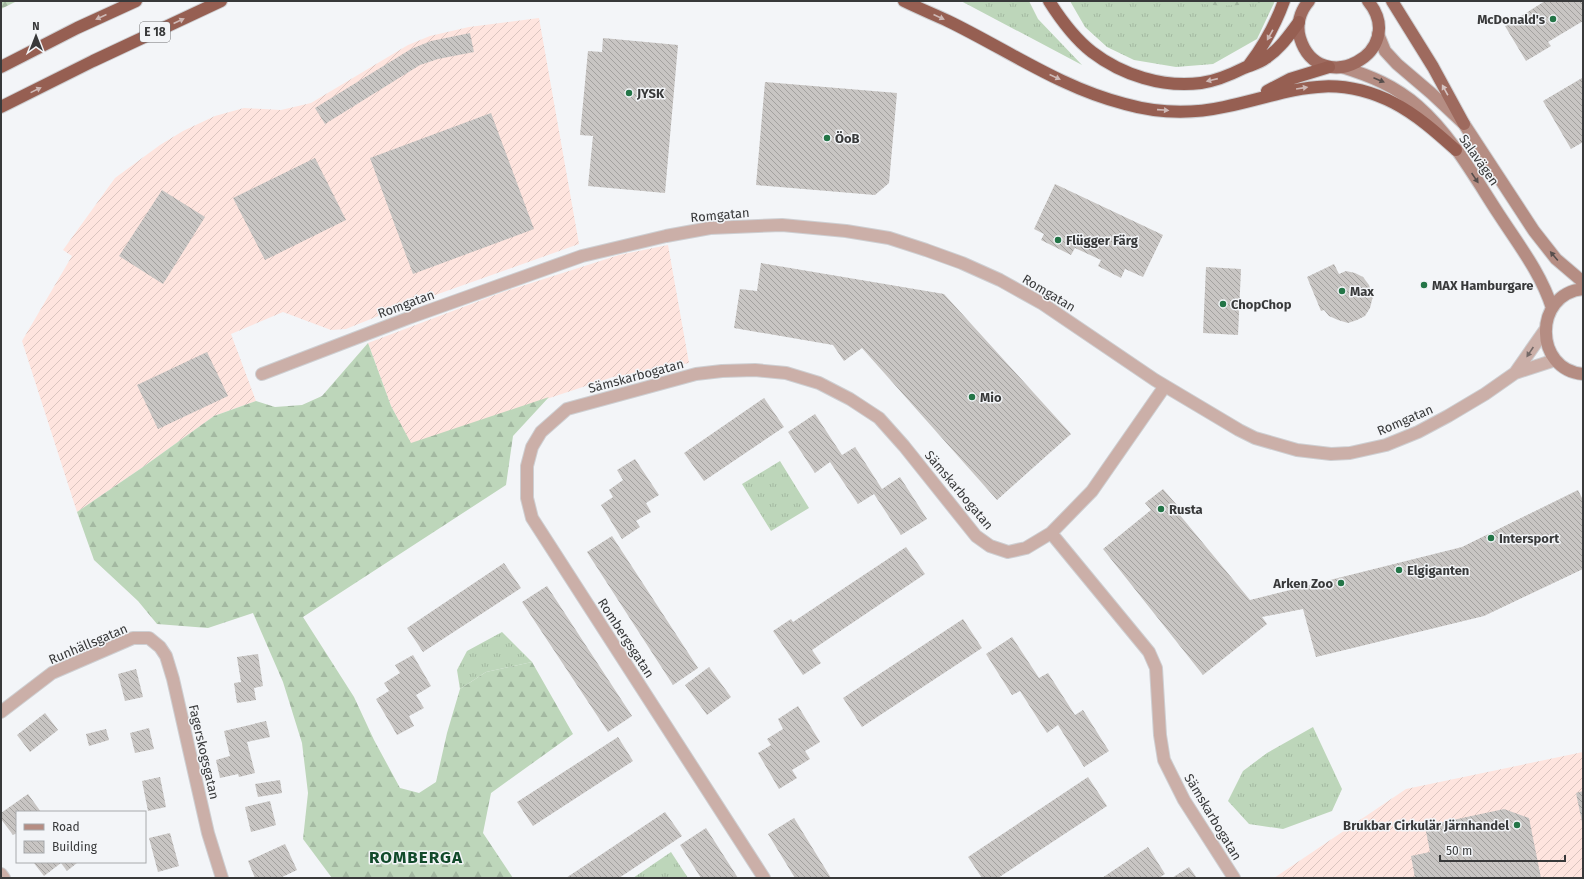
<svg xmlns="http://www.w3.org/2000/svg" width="1584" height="879" viewBox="0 0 1584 879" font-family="'Fira Sans',sans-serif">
  <defs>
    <pattern id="industrial-furrows" width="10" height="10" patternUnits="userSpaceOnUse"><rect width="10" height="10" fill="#fee4de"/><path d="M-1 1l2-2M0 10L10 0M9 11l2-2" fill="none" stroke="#dac4bf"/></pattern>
    <pattern id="grass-tufts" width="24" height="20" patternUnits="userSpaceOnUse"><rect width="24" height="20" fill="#bdd6ba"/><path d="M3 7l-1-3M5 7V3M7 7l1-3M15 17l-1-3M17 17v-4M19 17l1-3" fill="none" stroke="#a3b8a1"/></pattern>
    <pattern id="forest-firs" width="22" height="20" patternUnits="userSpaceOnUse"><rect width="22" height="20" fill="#bdd6ba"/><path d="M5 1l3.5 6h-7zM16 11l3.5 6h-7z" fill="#a3b8a1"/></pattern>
    <pattern id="building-back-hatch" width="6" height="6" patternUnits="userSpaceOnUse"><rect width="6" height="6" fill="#c8c5c3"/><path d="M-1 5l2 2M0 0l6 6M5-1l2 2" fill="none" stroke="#a3a19f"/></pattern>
  </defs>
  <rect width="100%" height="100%" fill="#f3f5f8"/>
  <!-- industrial -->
  <path fill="url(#industrial-furrows)" d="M539,18l40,226 -186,66 -47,19 -15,1 -48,-18 -52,22 25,67 -42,15 -71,51 -66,45 -55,-171 50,-85 -9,-6 52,-72 45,-33 23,-14 32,-15 29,-8 37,2 30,-7 97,-58 22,-9 39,-9z
    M668,245l21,118 -76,14 -202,67 -20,-38 -23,-63 135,-51 116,-37z
    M1583,752v126h-309l132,-89z"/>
  <!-- grass -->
  <path fill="url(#grass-tufts)" d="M961,1h68l9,18 44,46z
    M1070,1h205l-18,38 -44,25 -37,3 -42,-7 -27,-13 -22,-20z
    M780,461l29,47 -38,23 -29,-47z
    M502,632l30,30 -46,10 -26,17 -3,-19 10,-19z
    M1313,727l29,62 -10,22 -49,18 -34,-5 -21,-23 15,-30 24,-18z
    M671,852l17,26h-55z"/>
  <!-- forest -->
  <path fill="url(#forest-firs)" d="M1,1h16l-16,8z
    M1191,1h78c-25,4 -52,8 -78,0z
    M368,343l23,63 20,37 138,-46 -36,39 -7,49 -203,132 51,80 20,43 26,48 19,5 17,-11 11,-49 13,-44 26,-17 46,-10 41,72 -82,59 -8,40 30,45h-181l-29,-39 5,-46 -6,-50 -19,-61 -30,-69 -45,15 -51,-4 -19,-23 -44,-41 -17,-48 66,-45 71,-51 42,-15 19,6 27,-2 20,-9z"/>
  <!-- building -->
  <path fill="url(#building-back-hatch)" d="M1545,1h38v20l-35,21 3,4 -25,15 -21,-35z
    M470,33l4,19 -36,7 -18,6 -95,59 -10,-16 96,-59 20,-8z
    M603,38l75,7 -13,148 -77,-7 5,-50 -13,-1 8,-84 14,1z
    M1582,78l1,64 -12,7 -28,-48z
    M765,82l132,11 -8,90 -14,12 -119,-10z
    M491,113l43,116 -121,45 -43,-116z
    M315,158l31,62 -81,40 -32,-62z
    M1055,184l108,51 -20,42 -18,-8 -4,9 -23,-12 3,-6 -26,-12 -4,7 -30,-15 3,-6 -10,-5z
    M162,190l43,27 -42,67 -44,-28z
    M761,263l183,31 127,140 -74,66 -135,-152 -18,13 -11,-16 -99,-17 6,-39 17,2z
    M1334,264l5,10 7,-3 9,2 8,4 6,8 4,11 -3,12 -5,8 -8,4 -9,3 -10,-3 -9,-4 -5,-6 -3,1 -14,-34z
    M1206,267l35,2 -3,66 -35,-2z
    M207,352l21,44 -70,33 -21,-44z
    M764,398l20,29 -80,54 -20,-28z
    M815,414l27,41 13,-8 27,42 18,-12 27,42 -26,16 -27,-41 -16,10 -28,-42 -15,11 -27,-41z
    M635,459l24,36 -13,8 5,9 -15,9 4,6 -18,12 -21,-34 12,-8 -4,-7 14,-10 -6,-10z
    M1163,489l19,22 -3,3 71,86 212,-53 116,-57 5,10v69l-99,47 -168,41 -13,-48 -41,8 5,7 -64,51 -100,-126 48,-39 -6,-7z
    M612,536l86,132 -25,17 -86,-133z
    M906,547l19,27 -113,76 9,13 -18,12 -30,-44 18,-12 2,3z
    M504,563l17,25 -98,64 -16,-24z
    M547,586l85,130 -24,16 -86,-130z
    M963,619l19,29 -120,79 -19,-29z
    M1012,637l27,41 9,-5 27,42 8,-5 26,41 -25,16 -26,-42 -11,8 -27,-42 -8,4 -26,-41z
    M258,654l5,32 -9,2 2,12 -19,3 -3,-20 7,-1 -4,-25z
    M413,655l18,31 -15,9 8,13 -15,8 5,10 -17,9 -21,-36 13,-8 -5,-8 16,-10 -5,-8z
    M709,667l22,30 -24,18 -22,-30z
    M136,669l7,28 -18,4 -7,-27z
    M798,706l22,36 -15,9 5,8 -18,11 5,8 -18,11 -21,-36 13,-8 -4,-6 16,-10 -5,-10z
    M45,713l13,17 -28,22 -13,-17z
    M266,721l4,16 -23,5 8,31 -16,4 -1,-3 -18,4 -4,-18 14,-4 -6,-25z
    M149,728l5,21 -19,4 -5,-20z
    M106,729l3,11 -20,6 -3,-12z
    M618,737l15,24 -100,65 -16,-24z
    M160,777l6,30 -18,4 -6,-30z
    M1088,777l19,29 -109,72h-16l-14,-21z
    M280,780l2,13 -24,4 -3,-13z
    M1583,791v31h-1l-6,-29z
    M28,794l13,18h-24v21l-4,2 -12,-16v-6z
    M270,801l6,24 -25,7 -6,-25z
    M1504,809l25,9 12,60h-126l-4,-22 19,-4 -5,-26z
    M665,812l17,24 -63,42h-53z
    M794,818l24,39 13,21h-36l-27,-44z
    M706,828l32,50h-37l-21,-33z
    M170,833l9,33 -21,6 -9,-34z
    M285,844l12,26 -17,8h-25l-7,-17z
    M1148,847l17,27 -6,4h-57z
    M33,862h43l1,1 -10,8 -6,-8 -17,13z
    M1189,867l8,11h-25z"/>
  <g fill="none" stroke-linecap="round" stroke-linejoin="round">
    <!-- minor casing -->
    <g stroke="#cecfd2" stroke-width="14">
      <path id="minor" d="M1515,373l30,-43
        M262,374l149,-57 171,-61 84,-20 44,-8 72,-3 64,6 43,7 37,12 36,13 38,17 43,24 112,76 84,50 16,8 42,12 34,4 19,-1 36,-8 32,-13 30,-16 37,-22 30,-21 40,-13
        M1051,533l98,119 7,16 4,67 4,25 20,40 50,78
        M1,712l51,-39 81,-35h16l11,9 6,9 7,23 35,154 14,45
        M1,874l3,4
        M764,878l-232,-360 -5,-20v-32l5,-19 9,-15 26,-23 129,-35 26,-3 33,-1 31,3 33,10 31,16 29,19 25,28 72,90 14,10 18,6 18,-4 25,-15 41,-42 73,-105"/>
    </g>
    <!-- secondary casing -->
    <g stroke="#cecfd2" stroke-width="14">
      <path id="secondary" d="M1378,34l7,17 12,13 34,29 33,31 70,107 22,28 27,23
        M1342,67c29,9 53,19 76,39 33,29 56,70 80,107 20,31 43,60 54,95
        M1583,289c-50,5 -49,81 0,85"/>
    </g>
    <!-- trunk casing -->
    <g stroke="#cecfd2" stroke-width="14">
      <path id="trunk" d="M1309,1c-9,10 -13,24 -9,37 19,62 110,14 68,-37
        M1392,1l41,66 31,57"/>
    </g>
    <!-- motorway casing -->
    <g stroke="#cecfd2" stroke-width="14">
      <path id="motorway" d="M904,1c14,7 29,13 44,20 58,28 113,67 177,83 32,9 67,10 99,3 63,-13 105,-37 170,-4 23,12 43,30 62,47
        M1049,1c12,19 25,37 43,51 30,23 71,36 109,31 15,-2 29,-8 43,-15 7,-3 16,-5 22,-10 14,-9 23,-23 33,-36
        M1249,65c16,-21 26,-39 35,-64
        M1,67l76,-39 59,-27
        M1267,91l23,-12 39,-12
        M1,107l92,-46 128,-60"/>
    </g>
    <!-- minor -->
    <use href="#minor" stroke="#cbafa8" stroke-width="12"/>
    <!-- secondary -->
    <use href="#secondary" stroke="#b58d83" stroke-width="12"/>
    <!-- trunk -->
    <use href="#trunk" stroke="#9e6a5e" stroke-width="12"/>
    <!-- motorway -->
    <use href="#motorway" stroke="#965f52" stroke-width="12"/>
  </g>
  <!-- one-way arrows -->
  <defs><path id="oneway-solid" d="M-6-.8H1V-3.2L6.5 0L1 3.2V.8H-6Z"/></defs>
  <g fill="#ceb9b6">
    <use href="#oneway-solid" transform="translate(101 17) rotate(156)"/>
    <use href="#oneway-solid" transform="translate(939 17) rotate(24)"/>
    <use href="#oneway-solid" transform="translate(179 21) rotate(-25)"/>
    <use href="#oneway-solid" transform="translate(1270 35) rotate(119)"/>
    <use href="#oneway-solid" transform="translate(1055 77) rotate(25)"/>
    <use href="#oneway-solid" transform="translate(1212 80) rotate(167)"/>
    <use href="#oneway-solid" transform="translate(1302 88) rotate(-9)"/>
    <use href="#oneway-solid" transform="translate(36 90) rotate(-26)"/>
    <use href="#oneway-solid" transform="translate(1163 110) rotate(4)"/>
  </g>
  <g fill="#574e4c">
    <use href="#oneway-solid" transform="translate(1379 80) rotate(23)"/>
    <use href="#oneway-solid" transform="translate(1475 178) rotate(56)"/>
    <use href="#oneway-solid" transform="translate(1554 256) rotate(-130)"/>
  </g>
  <use fill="#d5c4c2" href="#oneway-solid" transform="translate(1445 90) rotate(-119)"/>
  <use fill="#736866" href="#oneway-solid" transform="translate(1530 352) rotate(124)"/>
  <!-- markers -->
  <g fill="#237547" stroke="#f3f5f8" stroke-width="1.5">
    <circle cx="1553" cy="19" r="4"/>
    <circle cx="629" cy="93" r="4"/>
    <circle cx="827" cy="138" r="4"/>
    <circle cx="1058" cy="240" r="4"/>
    <circle cx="1424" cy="285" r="4"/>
    <circle cx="1342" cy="291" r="4"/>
    <circle cx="1223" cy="304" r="4"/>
    <circle cx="972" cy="397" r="4"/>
    <circle cx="1161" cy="509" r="4"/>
    <circle cx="1491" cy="538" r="4"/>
    <circle cx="1399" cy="570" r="4"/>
    <circle cx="1341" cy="583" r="4"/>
    <circle cx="1517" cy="825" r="4"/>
  </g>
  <g text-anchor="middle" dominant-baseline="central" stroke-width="3" stroke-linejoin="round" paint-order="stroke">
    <!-- shield labels -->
    <rect fill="#f3f5f8" stroke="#707173" stroke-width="1" x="140" y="22" width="30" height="20" rx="3"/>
    <g font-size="12" font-weight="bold" fill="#38393a">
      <text x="155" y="32">E 18</text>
    </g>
    <!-- poi labels -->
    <g font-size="13" font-weight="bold" fill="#38393a" stroke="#f3f5f8" text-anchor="start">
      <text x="1545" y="19" text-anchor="end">McDonald's</text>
      <text x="637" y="93">JYSK</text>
      <text x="835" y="138">ÖoB</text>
      <text x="1066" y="240">Flügger Färg</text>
      <text x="1432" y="285">MAX Hamburgare</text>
      <text x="1350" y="291">Max</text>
      <text x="1231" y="304">ChopChop</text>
      <text x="980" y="397">Mio</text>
      <text x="1169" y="509">Rusta</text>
      <text x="1499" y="538">Intersport</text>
      <text x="1407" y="570">Elgiganten</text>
      <text x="1333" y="583" text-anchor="end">Arken Zoo</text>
      <text x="1509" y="825" text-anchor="end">Brukbar Cirkulär Järnhandel</text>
    </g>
    <!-- street labels -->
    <g font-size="13" fill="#38393a" stroke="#f3f5f8">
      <text transform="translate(1479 160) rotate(55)">Salavägen</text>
      <text transform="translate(720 215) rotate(-5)">Romgatan</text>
      <text transform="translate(1049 293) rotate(31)">Romgatan</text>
      <text transform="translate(406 304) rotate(-20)">Romgatan</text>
      <text transform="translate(636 376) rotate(-15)">Sämskarbogatan</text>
      <text transform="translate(1405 420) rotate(-23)">Romgatan</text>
      <text transform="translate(959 490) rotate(50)">Sämskarbogatan</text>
      <text transform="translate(626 638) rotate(57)">Rombergsgatan</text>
      <text transform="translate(88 644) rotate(-23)">Runhällsgatan</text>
      <text transform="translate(204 752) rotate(77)">Fagerskogsgatan</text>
      <text transform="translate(1213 817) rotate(59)">Sämskarbogatan</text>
    </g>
    <!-- district labels -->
    <g font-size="17" font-weight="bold" letter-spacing="1" fill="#114a2a" stroke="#f3f5f8">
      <text x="416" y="857">ROMBERGA</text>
    </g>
  </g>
  <!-- border -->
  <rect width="1584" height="879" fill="none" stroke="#38393a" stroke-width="4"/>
  <!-- legend -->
  <rect x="16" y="811" width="130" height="52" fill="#f3f5f8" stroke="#a8aaac"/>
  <rect x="24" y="824" width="20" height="6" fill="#b58d83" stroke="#a8aaac"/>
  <text x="52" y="831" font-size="12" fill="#38393a">Road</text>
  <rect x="24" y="841" width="20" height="12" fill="url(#building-back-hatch)" stroke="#a8aaac"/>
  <text x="52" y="851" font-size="12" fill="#38393a">Building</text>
  <!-- north arrow -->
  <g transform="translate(36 36)" stroke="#f3f5f8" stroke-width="3" paint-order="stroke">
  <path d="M0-3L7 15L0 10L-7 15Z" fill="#38393a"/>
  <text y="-6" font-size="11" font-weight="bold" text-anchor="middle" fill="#38393a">N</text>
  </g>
  <!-- scale -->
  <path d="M1440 855v6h125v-6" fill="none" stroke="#38393a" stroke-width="2"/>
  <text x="1446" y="855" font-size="12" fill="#38393a" stroke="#f3f5f8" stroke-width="3" paint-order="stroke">50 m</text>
</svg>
